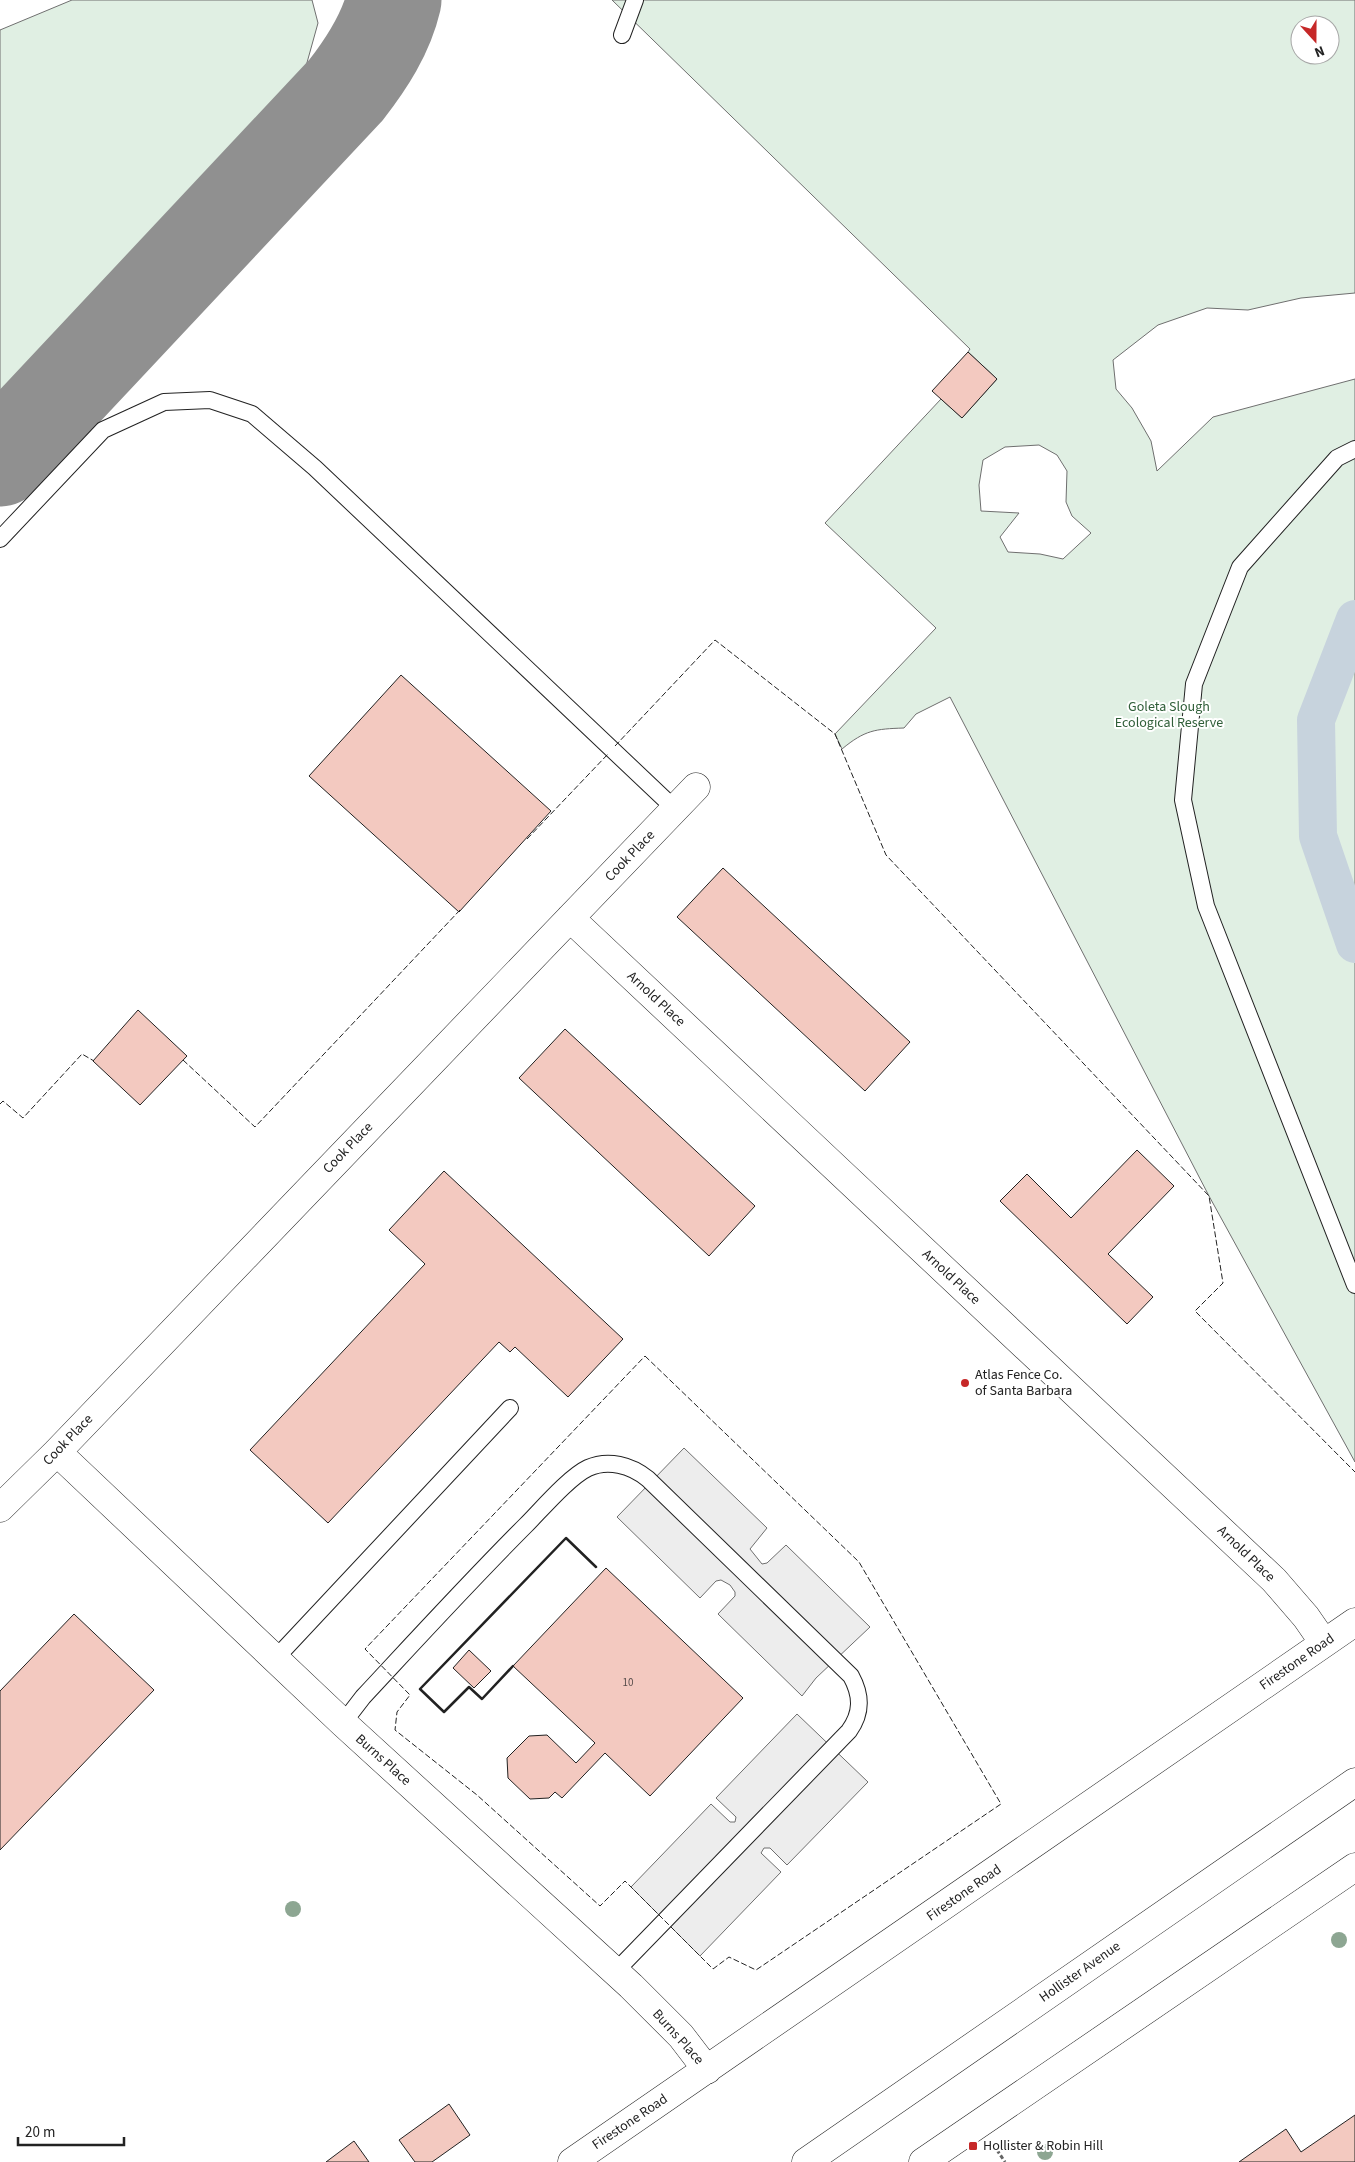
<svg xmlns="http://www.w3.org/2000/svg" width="1355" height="2162" viewBox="0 0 1355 2162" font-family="'Source Sans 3',sans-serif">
  <rect width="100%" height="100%" fill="#fff"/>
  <!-- green -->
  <path fill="#e0efe3" stroke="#6f6f6f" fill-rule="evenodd" d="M72,0h240l6,23 -15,54 -142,165 -161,156v-368z
    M612,0h743v293l-54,5 -53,12 -41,-2 -49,17 -45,35 3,29 16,19 19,33 6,30 56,-54 142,-38v1083l-146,-266 -259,-499 -34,17 -12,14c-29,1 -39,2 -62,21l-7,-15 101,-106 -111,-105 116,-124 21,19 35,-39 -29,-27 2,-3zM1300,25h30v30h-30zM1039,445l18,10 10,16 -1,31 6,14 19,17 -28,26 -23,-5 -32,-2 -8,-15 19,-24 -38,-2 -2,-26 4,-25 22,-13z"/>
  <!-- parking -->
  <path fill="#ededed" stroke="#6f6f6f" d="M684,1448l83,80 -17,21 12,15 5,-1 19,-18 84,82 -54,51 -14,18 -84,-82 17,-18v-4l-5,-7 -9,-5 -5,1 -16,17 -83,-81z
    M797,1714l71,68 -81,83 -17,-17h-6l-3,5 20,19 -81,84 -69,-69 80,-83 19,18h5l1,-5 -20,-19z"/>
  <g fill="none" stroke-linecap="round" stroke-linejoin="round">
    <!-- canal -->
    <path stroke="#c7d3dd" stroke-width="38" d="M1355,619l-39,101 2,116 37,108"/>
    <!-- taxiway -->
    <path stroke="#909090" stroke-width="95" d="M0,459l346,-369c21,-27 40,-56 48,-90"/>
  </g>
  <!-- building -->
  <path fill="#f3c9c0" stroke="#222" d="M968,352l29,27 -35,39 -30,-27z
    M401,675l150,136 -92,101 -150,-136z
    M723,868l187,174 -45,49 -188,-174z
    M138,1010l49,46 -47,49 -47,-44z
    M565,1029l190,177 -46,50 -190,-178z
    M1137,1150l37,36 -66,68 45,43 -26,27 -127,-123 27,-27 44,44z
    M444,1171l179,168 -55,58 -53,-50 -5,5 -11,-10 -171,181 -78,-73 175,-186 -36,-34z
    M606,1568l137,130 -93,98 -45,-43 -43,45 -7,-6 -6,6 -19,1 -22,-21 -1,-20 22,-22 18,-1 29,28 19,-20 -82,-77z
    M74,1614l80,76 -154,160v-159z
    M469,1650l22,21 -17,17 -21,-20z
    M449,2104l21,31 -38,27h-17l-16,-22z
    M1355,2115v47h-116l47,-33 15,23z
    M354,2141l15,21h-43z"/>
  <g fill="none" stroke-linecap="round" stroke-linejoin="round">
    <!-- lane casing -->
    <g stroke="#222" stroke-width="18">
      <path id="lane" d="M622,35l13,-35
        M1355,449l-18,9 -97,109 -46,117 -11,116 23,106 149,379
        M0,539l103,-109 61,-28 46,-2 42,14 63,54 360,341
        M275,1659l235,-251
        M343,1723l20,-26c54,-58 107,-116 163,-172 15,-15 43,-48 62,-57 20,-9 43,-3 60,11l203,197c11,20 11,37 -2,55l-234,241"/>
    </g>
    <!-- street casing -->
    <g stroke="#222" stroke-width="29">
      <path id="street" d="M570,918l704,662 32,37 18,26
        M57,1452l286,271 288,263 50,50 26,34
        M0,1508l57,-56 639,-665
        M572,2162l783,-540"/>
    </g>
    <!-- secondary casing -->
    <g stroke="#222" stroke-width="29">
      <path id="secondary" d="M806,2162l549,-380
        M923,2162l432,-295"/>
    </g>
    <!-- path -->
    <path stroke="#646464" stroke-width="3" stroke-dasharray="4 2.5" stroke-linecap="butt" d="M997,2150l8,12"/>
    <!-- lane -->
    <use href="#lane" stroke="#fff" stroke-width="16"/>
    <!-- street -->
    <use href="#street" stroke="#fff" stroke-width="28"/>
    <!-- secondary -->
    <use href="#secondary" stroke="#fff" stroke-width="28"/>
    <!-- fence -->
    <path stroke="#222" stroke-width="1" stroke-dasharray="6 2.5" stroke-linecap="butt" d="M615,746l100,-106 120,94 51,121 323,341 14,87 -28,28 160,161
      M527,839l81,-85
      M183,1060l72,67 205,-217
      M0,1104l3,-3 20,17 59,-64 12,7
      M645,1356l214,206 142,242 -245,166 -27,-13 -16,12 -88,-88 -25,25 -123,-111 -82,-65 2,-18 13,-17 -45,-46z"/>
    <!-- wall -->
    <path stroke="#222" stroke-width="2.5" d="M513,1666l-31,33 -13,-12 -25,25 -24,-23 146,-151 30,29"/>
  </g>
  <!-- trees -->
  <g fill="#8da692">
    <circle cx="293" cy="1909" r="8"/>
    <circle cx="1339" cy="1940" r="8"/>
    <circle cx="1045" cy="2152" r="8"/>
  </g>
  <!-- markers -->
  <g fill="#c62828" stroke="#fff" stroke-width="2">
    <circle cx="965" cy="1383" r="5"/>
    <rect x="968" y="2141" width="10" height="10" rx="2.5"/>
  </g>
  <g text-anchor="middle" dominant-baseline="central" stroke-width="4" stroke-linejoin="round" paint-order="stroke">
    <!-- number labels -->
    <g font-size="11" fill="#564c4a">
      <text x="628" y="1682">10</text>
    </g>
    <!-- park labels -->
    <g font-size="14" fill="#2f5e38" stroke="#fff">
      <text x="1169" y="707">Goleta Slough<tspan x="1169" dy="16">Ecological Reserve</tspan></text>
    </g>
    <!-- street labels -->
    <g font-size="14" fill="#222" stroke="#fff">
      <text transform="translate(630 856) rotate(-46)">Cook Place</text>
      <text transform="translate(656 999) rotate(43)">Arnold Place</text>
      <text transform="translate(348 1148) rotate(-46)">Cook Place</text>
      <text transform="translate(951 1277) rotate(43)">Arnold Place</text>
      <text transform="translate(68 1440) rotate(-46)">Cook Place</text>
      <text transform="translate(1246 1554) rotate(44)">Arnold Place</text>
      <text transform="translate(1297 1662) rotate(-35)">Firestone Road</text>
      <text transform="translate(383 1760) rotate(42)">Burns Place</text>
      <text transform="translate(964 1893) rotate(-35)">Firestone Road</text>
      <text transform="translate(1080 1972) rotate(-35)">Hollister Avenue</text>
      <text transform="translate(678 2037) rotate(48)">Burns Place</text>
      <text transform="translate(630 2122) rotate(-34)">Firestone Road</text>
    </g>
    <!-- poi labels -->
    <g font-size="14" fill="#222" stroke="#fff" text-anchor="start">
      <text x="975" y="1375">Atlas Fence Co.<tspan x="975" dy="16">of Santa Barbara</tspan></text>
      <text x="983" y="2146">Hollister &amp; Robin Hill</text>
    </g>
  </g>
  <!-- north arrow -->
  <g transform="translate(1315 40) rotate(159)"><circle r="24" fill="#ffffff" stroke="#a7a7a7"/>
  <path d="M0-4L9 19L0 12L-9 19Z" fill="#c62828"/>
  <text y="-8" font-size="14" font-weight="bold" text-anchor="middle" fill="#222222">N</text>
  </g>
  <!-- scale -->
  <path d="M18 2137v8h106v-8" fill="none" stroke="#222222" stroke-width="2.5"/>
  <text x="25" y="2137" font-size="15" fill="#222222" stroke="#ffffff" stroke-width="4" paint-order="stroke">20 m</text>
</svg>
